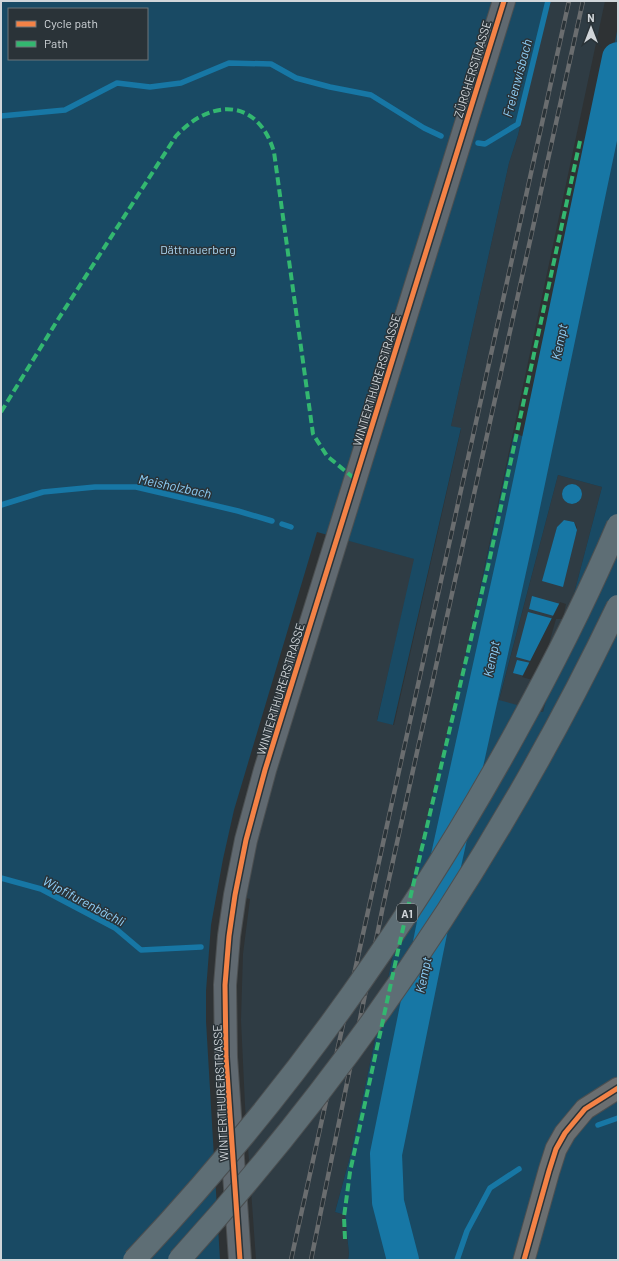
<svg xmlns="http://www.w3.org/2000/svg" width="619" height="1261" viewBox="0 0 619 1261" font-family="Barlow,sans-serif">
  <rect width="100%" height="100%" fill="#2e3234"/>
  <!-- built -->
  <path fill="#2f3c44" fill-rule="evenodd" d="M549,1h56l-140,657 -51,216 -16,57 -47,222 -16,59 10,3 4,39 -1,6h-92l-11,-155 -4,-85 2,-66 7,-55 -15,-4 102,-358 78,22 -38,161 17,5 67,-296 -10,-3 58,-263 9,-28z
    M558,475l44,12 -59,225 -44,-11zM572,484l10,13 -5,6 -5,1 -7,-3 -3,-7 5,-9zM564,520l10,2 3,5v5l-34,49 14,-54z"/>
  <!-- green -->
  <path fill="#194a64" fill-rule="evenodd" d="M1,1h548l-31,134 -9,28 -58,263 10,2 -68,297 -16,-4 37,-162 -97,-27 -83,278 -11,49 -12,66 -5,66v30l14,239h-219zM9,9h138v50h-138z
    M618,26v1234h-270l1,-6 -4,-39 -10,-3 16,-59 47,-222 16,-57 51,-216 49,-225 34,13 52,-328zM558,475l44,12 -59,225 -44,-12z"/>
  <!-- water -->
  <path fill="#1777a5" d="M562 494a10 10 0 1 1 20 0a10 10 0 1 1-20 0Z
    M564,520l10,2 3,8 -14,57 -21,-6 15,-54z
    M532,596l32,9 -3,13 -32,-9z
    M528,612l26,7 -13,45 -25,-7z
    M517,660l23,5 -4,14 -23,-6z"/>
  <!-- pier -->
  <path fill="#2e3234" d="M560,602l6,2 -3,15h-7l-13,46 -7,16 -14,-4z"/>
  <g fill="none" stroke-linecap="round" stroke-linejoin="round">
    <!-- stream -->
    <path stroke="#1777a5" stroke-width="5.5" d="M606,113l12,2
      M1,116l64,-6 52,-27 33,4 31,-4 48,-20 42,1 25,14 34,9 41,8 53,33 17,8
      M478,143l7,1 33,-20 30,-123
      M1,505l42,-13 52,-5h41l102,24 34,10
      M282,524l9,3
      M1,878l40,11 74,39 26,22 60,-3
      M598,1125l20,-7
      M457,1260l10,-29 23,-43 29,-19"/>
    <!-- river -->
    <path stroke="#1777a5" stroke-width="32" d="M403,1260l-15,-58 -2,-48 57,-280 76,-344 99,-472"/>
    <!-- minor casing -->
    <g stroke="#4b4f51" stroke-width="23">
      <path id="minor" d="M524,1260l25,-89 7,-22 9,-16 20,-24 33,-21"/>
    </g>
    <!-- major casing -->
    <g stroke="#4b4f51" stroke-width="24">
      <path id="major" d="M240,1260l-14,-203 -1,-72 4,-49 6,-41 11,-55 19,-70 239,-769"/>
    </g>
    <!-- minor -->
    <use href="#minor" stroke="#6a6e70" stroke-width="21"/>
    <!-- major -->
    <use href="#major" stroke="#606970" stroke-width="22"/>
    <!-- rail casing -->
    <g stroke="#6a6d6f" stroke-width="4.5">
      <path id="rail" d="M291,1260l278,-1259
        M311,1260l72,-354 200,-905"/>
    </g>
    <!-- rail -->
    <use href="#rail" stroke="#2a3338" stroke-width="3" stroke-dasharray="9" stroke-linecap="butt"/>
    <!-- highway-bridge casing -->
    <g stroke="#4b4f51" stroke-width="24" stroke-linecap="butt">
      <path id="highway-bridge" d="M134,1260c149,-158 277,-337 382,-528 37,-67 72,-136 102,-207
        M179,1260c178,-196 325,-416 439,-654"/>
    </g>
    <!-- highway-bridge -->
    <use href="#highway-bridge" stroke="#5e6e75" stroke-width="22"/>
    <!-- quiet -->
    <path stroke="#33b770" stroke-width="4" stroke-dasharray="8 4" stroke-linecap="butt" d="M1,412l56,-91 119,-185c35,-38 82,-38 98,16l39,282 14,22 28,23
      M345,1239l-1,-22 6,-45 51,-235 88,-375 91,-421"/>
    <!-- cycleway casing -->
    <g stroke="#2a3338" stroke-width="8">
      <path id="cycleway" d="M240,1260l-14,-203 -1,-72 4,-49 6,-41 11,-55 19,-70 239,-769
        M524,1260l25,-89 7,-22 9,-16 20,-24 33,-21"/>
    </g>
    <!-- cycleway -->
    <use href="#cycleway" stroke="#f48246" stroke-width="5"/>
  </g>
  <g text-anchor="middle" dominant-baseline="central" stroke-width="3" stroke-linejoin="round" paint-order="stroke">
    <!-- shield labels -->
    <rect fill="#2a3338" stroke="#9fa5a9" stroke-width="1" x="397" y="904" width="20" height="18" rx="3"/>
    <g font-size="11" font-weight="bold" fill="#d1d6da">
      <text x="407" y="913">A1</text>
    </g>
    <!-- street labels -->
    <g font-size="12" fill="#d1d6da" stroke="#2a3338">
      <text transform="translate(472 69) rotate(-73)">ZÜRCHERSTRASSE</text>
      <text transform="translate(376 380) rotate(-73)">WINTERTHURERSTRASSE</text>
      <text transform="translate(280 689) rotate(-73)">WINTERTHURERSTRASSE</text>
      <text transform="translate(220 1093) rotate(-93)">WINTERTHURERSTRASSE</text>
    </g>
    <!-- park labels -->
    <g font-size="12" fill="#acd7f2" stroke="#2a3338">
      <text x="198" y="249">Dättnauerberg</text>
    </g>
    <!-- water labels -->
    <g font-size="13" font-style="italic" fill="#8ecff8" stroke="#2a3338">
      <text transform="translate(517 78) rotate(-75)">Freienwisbach</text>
      <text transform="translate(559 342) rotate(-78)">Kempt</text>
      <text transform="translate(175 486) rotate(12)">Meisholzbach</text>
      <text transform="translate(491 659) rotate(-78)">Kempt</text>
      <text transform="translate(84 901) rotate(28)">Wipfifurenbächli</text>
      <text transform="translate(423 975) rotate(-78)">Kempt</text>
    </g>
  </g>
  <!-- border -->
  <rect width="619" height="1261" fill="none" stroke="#d1d6da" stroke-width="4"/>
  <!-- legend -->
  <rect x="8" y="8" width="140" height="52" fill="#2a3338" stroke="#6d7479"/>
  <rect x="16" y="21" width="20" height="6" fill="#f48246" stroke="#6d7479"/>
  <text x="44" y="28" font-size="12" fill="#d1d6da">Cycle path</text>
  <rect x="16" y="41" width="20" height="6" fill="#33b770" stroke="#6d7479"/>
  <text x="44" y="48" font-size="12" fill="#d1d6da">Path</text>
  <!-- north arrow -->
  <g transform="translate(591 28)" stroke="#2a3338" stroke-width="3" paint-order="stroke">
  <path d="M0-3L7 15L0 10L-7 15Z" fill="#d1d6da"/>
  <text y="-6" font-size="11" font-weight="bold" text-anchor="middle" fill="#d1d6da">N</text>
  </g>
</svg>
